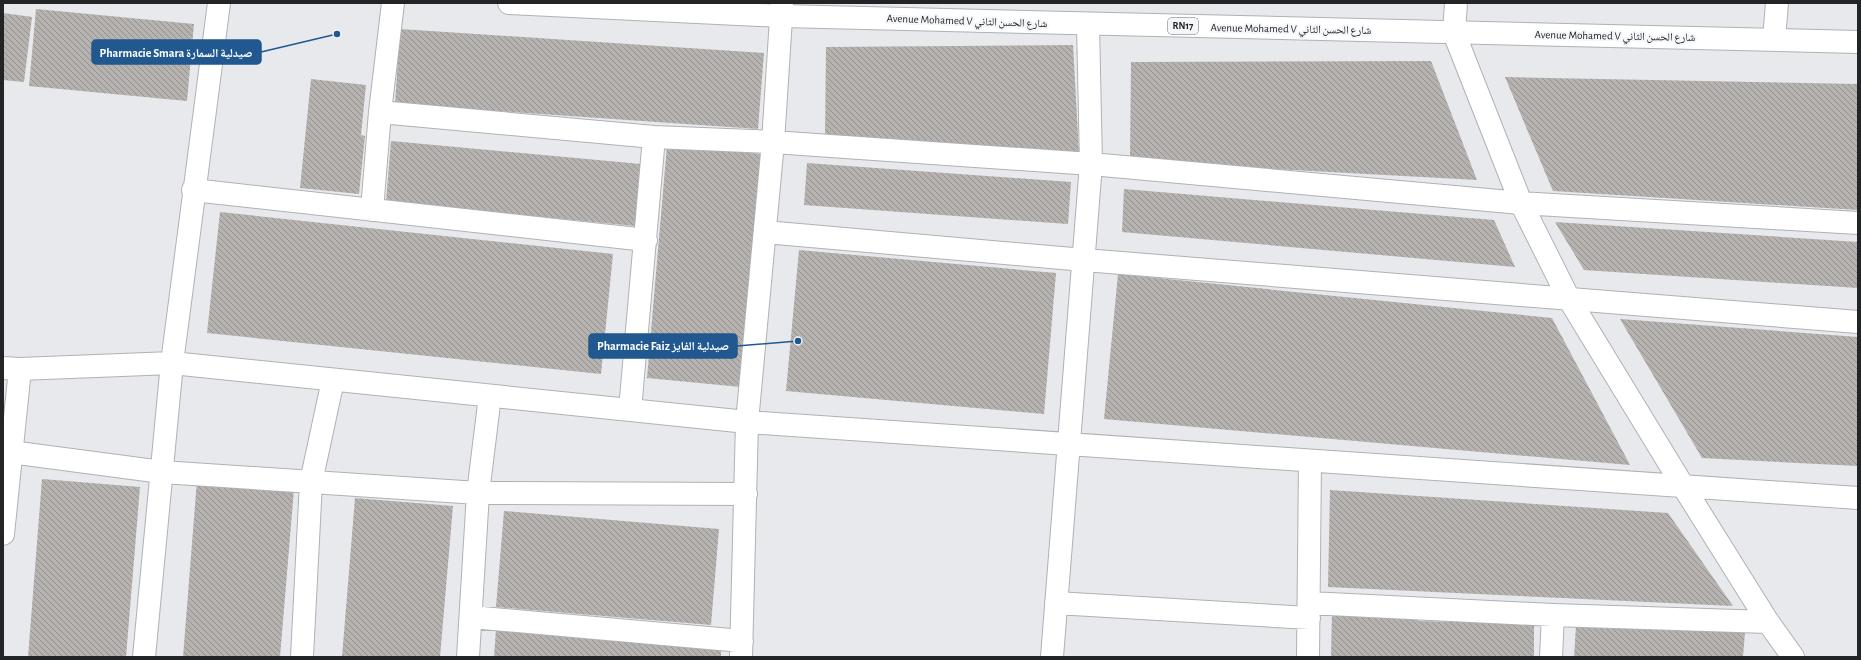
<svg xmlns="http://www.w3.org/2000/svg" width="1861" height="660" viewBox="0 0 1861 660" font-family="'Alegreya Sans','Noto Naskh Arabic',sans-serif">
  <defs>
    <pattern id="building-back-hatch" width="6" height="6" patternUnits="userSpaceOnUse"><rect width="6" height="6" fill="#b6b2af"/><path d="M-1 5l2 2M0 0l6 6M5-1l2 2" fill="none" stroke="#94918e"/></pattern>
  </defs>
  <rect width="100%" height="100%" fill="#e7e9ed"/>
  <!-- building -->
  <path fill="url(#building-back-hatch)" d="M36,9l158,15 -7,77 -158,-15z
    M3,13l29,4 -8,65 -21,-2z
    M400,29l364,24 -6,76 -363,-25z
    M1073,45l6,108 -254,-12 1,-94z
    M1431,61l46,119 -347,-19 1,-99z
    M1505,77l353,7v126l-305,-19z
    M311,79l55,6 -5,50 4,1 -6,58 -59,-6z
    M391,141l250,23 -6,62 -249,-24z
    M667,145l95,9 -21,233 -94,-9z
    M807,163l264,19 -3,42 -264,-19z
    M1124,189l370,31 21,47 -393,-35z
    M220,212l393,42 -12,120 -394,-41z
    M1555,222l303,20v46l-274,-18z
    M799,250l257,23 -12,141 -258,-23z
    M1118,274l434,44 78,147 -526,-46z
    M1620,319l238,18v129l-156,-8z
    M42,479l98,8 -14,170h-98z
    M197,480l97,9 -14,168h-97z
    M1330,490l338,23 65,93 -405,-19z
    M355,498l98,8 -13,151h-98z
    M504,511l215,18 -8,96 -215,-18z
    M1332,611l86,2v8l116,3v33h-203z
    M1616,625l129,7 -2,25h-169l2,-31 39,3z
    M496,629l225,15v13h-227z"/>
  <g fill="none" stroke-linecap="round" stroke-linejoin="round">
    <!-- minor casing -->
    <g stroke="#afb1b5" stroke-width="24">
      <path id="minor" d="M1456,3l-2,30 67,170 48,96 114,187 85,136 25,35
        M1774,39l3,-36
        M380,112l274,25 119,5 318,22 430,39 337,20
        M193,190l453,50
        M372,210l8,-98 13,-109
        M765,232l319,28 774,62
        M3,368l17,1 152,-6 575,59 1111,76
        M630,410l24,-273
        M3,451l159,21 316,21 268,1
        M3,534l17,-165
        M1056,603l253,15
        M1309,603l244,12 215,7
        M471,617l271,24
        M144,657l28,-294 47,-360
        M302,657l9,-175 22,-102
        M468,657l10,-164 12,-97
        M741,657l6,-235 26,-280 9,-139
        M1052,657l39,-493 -3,-139
        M1308,657l2,-196
        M1551,657l2,-42"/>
    </g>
    <!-- major casing -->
    <g stroke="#afb1b5" stroke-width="24">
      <path id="major" d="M509,3l273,13 1076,26"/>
    </g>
    <!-- minor -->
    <use href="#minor" stroke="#fff" stroke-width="22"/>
    <!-- major -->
    <use href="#major" stroke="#fff" stroke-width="22"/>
  </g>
  <g text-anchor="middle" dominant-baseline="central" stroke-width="4" stroke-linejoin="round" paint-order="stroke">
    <!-- shield labels -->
    <rect fill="#f4f6fa" stroke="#626365" stroke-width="1" x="1168" y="18" width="30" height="16" rx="3"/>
    <g font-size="10" font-weight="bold" fill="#232425">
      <text x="1183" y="26">RN17</text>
    </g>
    <!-- street labels -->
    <g font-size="11" fill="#232425" stroke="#f4f6fa">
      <text transform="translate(967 21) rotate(2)">Avenue Mohamed V شارع الحسن الثاني</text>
      <text transform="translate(1291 29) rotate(1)">Avenue Mohamed V شارع الحسن الثاني</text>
      <text transform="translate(1615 36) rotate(1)">Avenue Mohamed V شارع الحسن الثاني</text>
    </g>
  </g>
  <!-- callouts -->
  <path fill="none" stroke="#20588f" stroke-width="1.5" d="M337 34L261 52M798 341L737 346"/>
  <g fill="#20588f" stroke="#f4f6fa" stroke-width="1.5">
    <circle cx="337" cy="34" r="4"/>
    <circle cx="798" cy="341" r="4"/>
  </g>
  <g fill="#20588f" stroke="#20588f" stroke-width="1.5">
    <rect x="92" y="40" width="169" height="24" rx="4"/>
    <rect x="589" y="334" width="148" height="24" rx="4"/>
  </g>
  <g font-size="12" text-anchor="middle" font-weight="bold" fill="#fff">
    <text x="176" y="57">Pharmacie Smara صيدلية السمارة</text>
    <text x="663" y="350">Pharmacie Faiz صيدلية الفايز</text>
  </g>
  <!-- border -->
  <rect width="1861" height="660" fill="none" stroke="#232425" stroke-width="8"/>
</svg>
